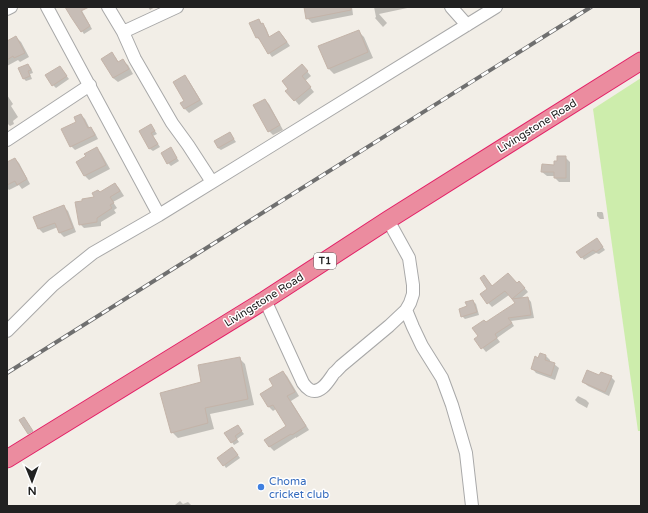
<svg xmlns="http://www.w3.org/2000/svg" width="648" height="513" viewBox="0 0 648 513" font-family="'Varela Round',sans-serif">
  <rect width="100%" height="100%" fill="#f2eee7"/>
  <!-- grass -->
  <path fill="#cdedac" d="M641,78v353h-3l-45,-322z"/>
  <!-- shadow -->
  <path fill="#0003" d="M67,7h13l12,22 -8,5 -2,-3z
    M148,7h7l-5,3z
    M311,7h41l1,8 -41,8 -5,-5z
    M374,7h38l-33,7 8,9 -4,4 -8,-9 1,-1z
    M259,20l7,8 4,10 9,-6 4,4 7,10 -18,11 -3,-4 -8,-12 -4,-3z
    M358,31l6,6 9,21 -39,16 -6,-6z
    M16,37l5,5 8,15 -9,5 -2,-2 -11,6v-24z
    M112,54l4,4 3,5 4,-2 5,4 5,9 -15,8 -5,-4z
    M28,65l3,3 2,5 -3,1 2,5 -6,2 -2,-2z
    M60,67l9,12 -13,9 -3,-3z
    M306,70l5,6 -6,5 9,11 -15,13 -12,-14z
    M185,77l4,4 14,23 -14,9 -4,-4 1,-8z
    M7,95l6,9 -2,2 7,11 -5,4 1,3 -4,2 -3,-3z
    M265,100l4,4 14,26 -10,5 -4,-4z
    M81,115l4,4 5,10 1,-1 4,5 3,6 -23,11 -4,-4 6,-24z
    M153,128l4,6 -4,2 7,11 -7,4 -3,-2 -10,-18z
    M230,133l6,9 -15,8 -3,-2z
    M96,149l5,4 9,16 -21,11 -4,-4 -8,-14 10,-5z
    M171,149l8,12 -8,5 -3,-3z
    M565,157l5,5v20h-11l-4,-4v-2h-8l-5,-4 13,-6 3,-4z
    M15,159l4,4 11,21 -8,5 -3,-4 -10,5 -2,-2v-25z
    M115,184l4,4 5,8 -11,6 4,6 -3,2 2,3 -15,9v4l-17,2 -4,-4 16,-27 4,-4z
    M63,206l5,5 8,21 -12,5 -4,-4 -2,-6 -15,6 -4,-4z
    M597,212h5l1,1 1,6h-4l-3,-3z
    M597,239l8,11 -6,4 -3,-1 -12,7 -6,-8z
    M484,276l9,11 24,-3 6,2 5,6 -9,8 9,-2 3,4 3,16 -23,3 3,5 -17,12 3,4 -14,10 -11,-13 5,-3 6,-13 31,-20 -8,-8 -17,12 -11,-12 8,-6z
    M473,301l3,3 3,11 -14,4 -3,-3z
    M541,354l5,2 4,4v2l4,2 5,4 -4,12 -19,-7 -4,-5 7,-9z
    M239,358l6,6 9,41 -44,9 4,15 -36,9 -6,-6 31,-49z
    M283,372l4,4 12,20 -8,5 18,29 -13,8v-1l-22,14 -4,-4 -4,-7 21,-14 -11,-17 -3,2 -4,-4 -7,-13 13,-7z
    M600,377h11l4,4 -6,15 -21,-10 -5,-4z
    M578,396l8,4 3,3 -2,5 -9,-5 -3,-3z
    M240,429l4,5 -7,5 2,3 -5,3 -8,-11z
    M235,451l5,7 -14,10 -2,-3z
    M180,501l3,3 5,-2 4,4h-17v-1z"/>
  <!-- building -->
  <path fill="#c7bdb6" stroke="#c4b4a9" d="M65,7h24l-8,4 9,15 -9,6 -10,-15z
    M304,7h47v3l-45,9z
    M259,19l2,5 2,-1 6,14 10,-6 8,11 -19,12 -10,-17 -2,1 -7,-15z
    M359,30l9,22 -40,17 -10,-23z
    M16,36l9,17 -11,5 -1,-2 -6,4v-19z
    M112,52l6,10 5,-3 6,10 -16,9 -12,-19z
    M28,64l3,6 -3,1 2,5 -7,3 -5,-11z
    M302,64l6,7 -6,5 9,11 -17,14 -9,-10 3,-2 -6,-8z
    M60,66l7,10 -15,10 -7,-11z
    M185,75l15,25 -16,9 -4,-6 4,-2 -11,-19z
    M265,99l15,26 -12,7 -15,-27z
    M81,114l7,14 3,-1 4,8 -25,12 -9,-18 15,-7 -2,-5z
    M151,124l4,7 -4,2 7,11 -9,5 -10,-18z
    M230,132l4,7 -16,9 -4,-7z
    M97,147l9,18 -22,11 -8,-14 10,-6 -2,-2z
    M171,147l6,11 -10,6 -6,-11z
    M557,156h9v22h-12v-6h-13l1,-8 12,1v-4h3z
    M15,158l12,21 -10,6 -2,-4 -8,4v-23z
    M115,183l5,8 -10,6 4,6 -4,2 2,3 -15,10v4l-18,3 -4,-23 7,-1v-2l12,-2 -2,-4 6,-3 2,2z
    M64,205l9,23 -14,5 -4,-10 -17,6 -5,-12z
    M597,238l6,9 -7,5 -3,-2 -12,8 -5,-6z
    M508,273l9,10 2,-2 6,7 -13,11 -7,-8 -18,13 -7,-10 7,-5 -7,-11 4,-3 8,11z
    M528,297l3,18 -23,3 4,5 -17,11 2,4 -16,11 -7,-10 4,-3 -6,-8 12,-8 2,2 29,-19 -3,-4z
    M473,300l4,12 -16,5 -2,-8 8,-3 -2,-4z
    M540,353l6,2 -1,5 10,3 -4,13 -20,-7 4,-13 3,2z
    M240,357l8,42 -43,9 3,15 -37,10 -11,-40 41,-11 -3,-17z
    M587,370l12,5 2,-3 11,4 -7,16 -23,-10z
    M283,371l12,21 -8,4 19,30 -14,9 -1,-1 -22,13 -5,-7 22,-14 -13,-21 -5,2 -8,-13 13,-8 -4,-7z
    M24,417l9,14 -5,3 -9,-14z
    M238,425l4,6 -7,5 2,3 -6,4 -7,-10z
    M232,447l6,8 -15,11 -6,-8z"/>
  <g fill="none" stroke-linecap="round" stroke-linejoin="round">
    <!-- minor casing -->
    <g stroke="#a8a8a8" stroke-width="14">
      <path id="minor" d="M47,7l112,208
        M108,7l15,25 12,27 37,64 16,22 24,37
        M451,7l16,18
        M7,9l4,-2
        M123,32l54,-25
        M7,140l83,-55
        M265,300l38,83c2,3 4,5 7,7 11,5 19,-10 24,-17 3,-2 5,-5 7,-7l48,-40 17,-16 4,-7 3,-9v-9l-4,-27 -21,-38
        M406,310l7,17 9,19 20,32 10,27 14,48 6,53
        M7,331l46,-46 40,-32 66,-38 337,-208"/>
    </g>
    <!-- highway casing -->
    <g stroke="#e32066" stroke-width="19">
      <path id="highway" d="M7,459l258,-159 123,-80 253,-159"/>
    </g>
    <!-- minor -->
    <use href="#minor" stroke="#fff" stroke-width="12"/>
    <!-- highway -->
    <use href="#highway" stroke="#eb8c9f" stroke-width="17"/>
    <!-- rail casing -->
    <g stroke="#6f6f6f" stroke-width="4">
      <path id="rail" d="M7,373l584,-366"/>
    </g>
    <!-- rail -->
    <use href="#rail" stroke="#fff" stroke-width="2.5" stroke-dasharray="8" stroke-linecap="butt"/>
  </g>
  <!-- markers -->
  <circle fill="#3f7fe0" stroke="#fff" stroke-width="1.5" cx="261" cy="487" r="4"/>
  <g text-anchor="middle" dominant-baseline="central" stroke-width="3" stroke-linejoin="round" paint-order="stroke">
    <!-- shield labels -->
    <rect fill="#fff" stroke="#646464" stroke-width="1" x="314" y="253" width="22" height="16" rx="3"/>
    <g font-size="10" font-weight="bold" fill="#212121">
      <text x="325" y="261">T1</text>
    </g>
    <!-- street labels -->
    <g font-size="11" fill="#212121" stroke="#fff">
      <text transform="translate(537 126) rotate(-32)">Livingstone Road</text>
      <text transform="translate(264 300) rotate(-32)">Livingstone Road</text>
    </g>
    <!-- shop labels -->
    <g font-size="11" fill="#366cbe" stroke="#fff" text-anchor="start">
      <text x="269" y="481">Choma<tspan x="269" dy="13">cricket club</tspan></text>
    </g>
  </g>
  <!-- border -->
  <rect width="648" height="513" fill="none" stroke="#212121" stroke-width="16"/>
  <!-- north arrow -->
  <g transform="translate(32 481) rotate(179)" stroke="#ffffff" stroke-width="3" paint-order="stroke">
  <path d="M0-3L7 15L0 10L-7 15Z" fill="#212121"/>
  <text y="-6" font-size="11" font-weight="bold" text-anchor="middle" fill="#212121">N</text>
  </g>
</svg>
